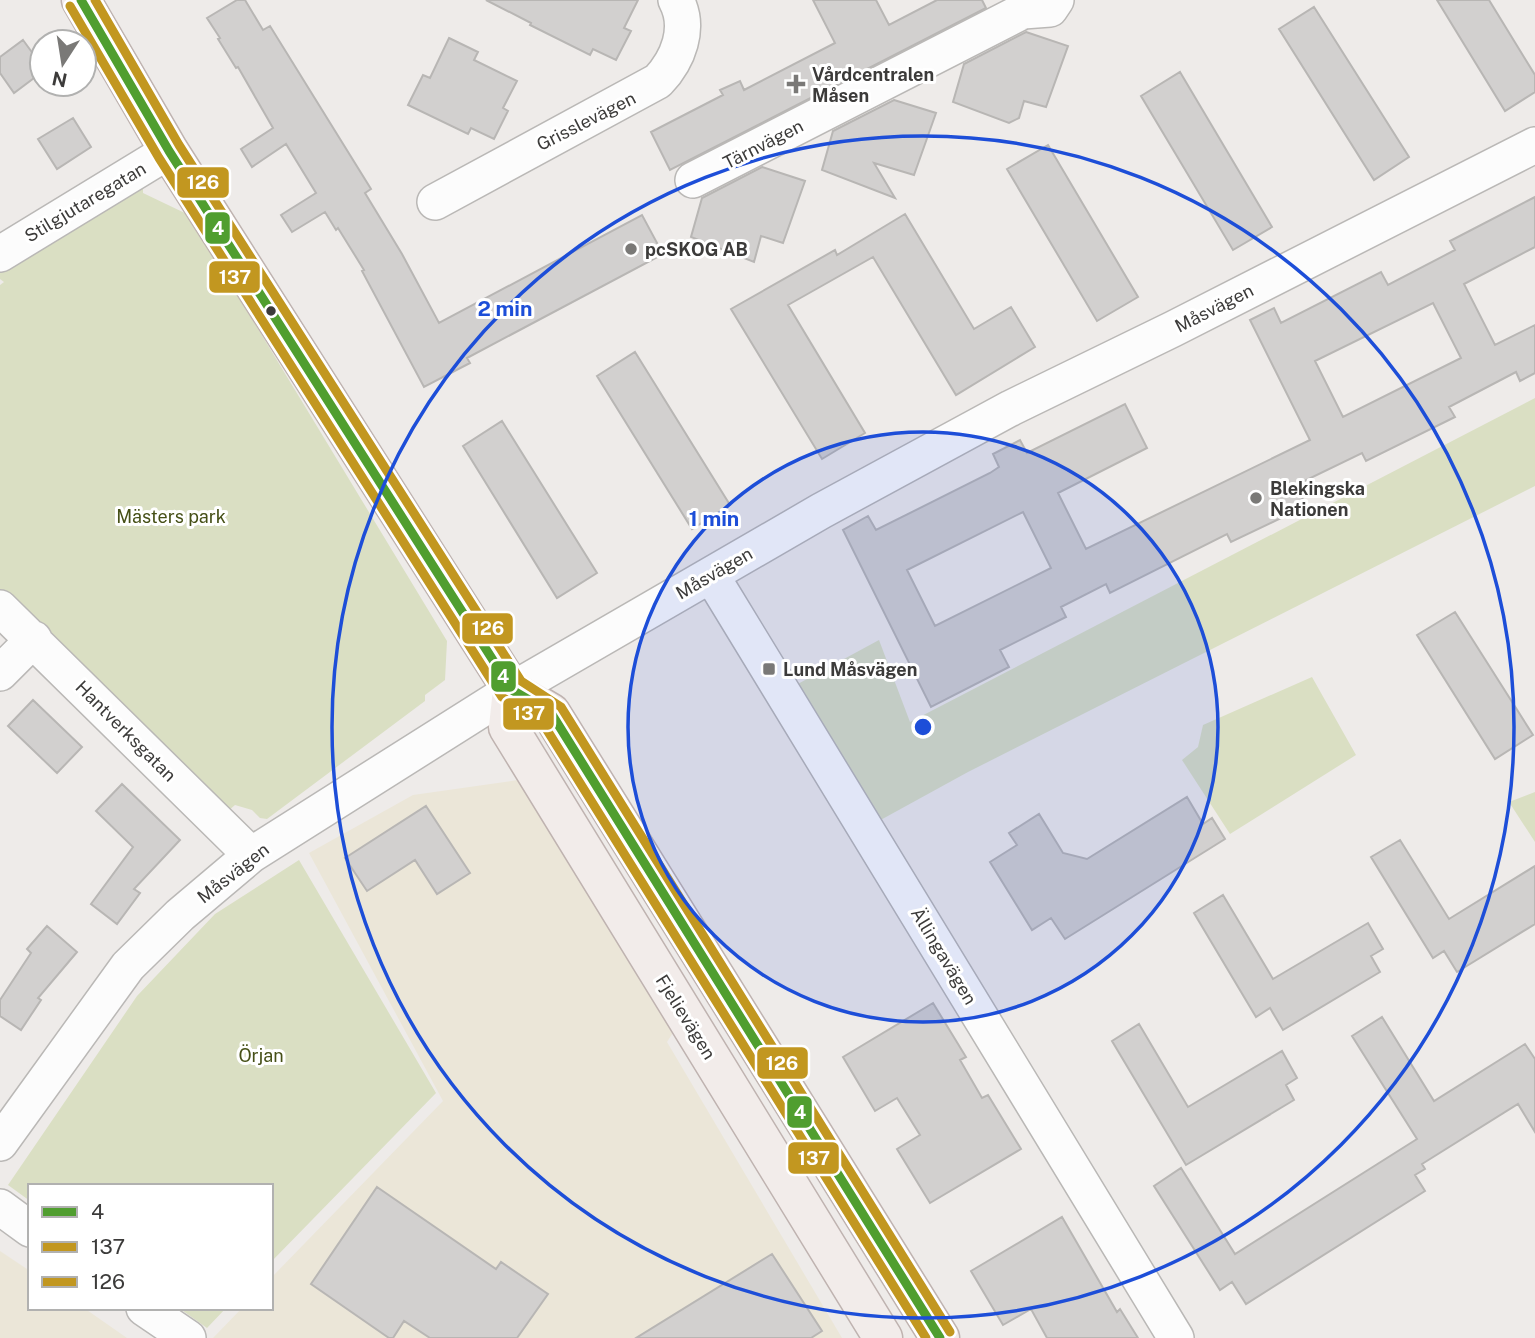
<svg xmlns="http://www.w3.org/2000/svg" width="1535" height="1338" viewBox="0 0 1535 1338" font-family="'Public Sans',sans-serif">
  <rect width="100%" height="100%" fill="#eeebe9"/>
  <!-- industrial -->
  <path fill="#ebe6d8" d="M518,780l5,3 151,248 -7,11 175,296h-629l29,-30h29v-30l172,-177 -134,-248 104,-58z
    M0,1251l30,20v37h54l43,30h-127z"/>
  <!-- green -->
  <path fill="#dadfc3" d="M139,181l4,8v4l46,22 258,426 -2,39 -20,15v6l-158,118 -7,-1 -8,-8 -17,-5 -7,6 -228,-216v-310l4,-3 -4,-3v-11z
    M1535,398v88l-567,286 -102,56 -83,-136 96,-52 31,82z
    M1312,677l44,78 -126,79 -48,-74 16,-13 5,-22z
    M1535,792v50l-26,-40z
    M299,860l137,233 -165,169v-76h-241v15l-22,-16 129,-189 78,-82z
    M179,1308h47l-19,20z"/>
  <!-- building -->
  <path fill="#d2d0cf" stroke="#b8b6b4" stroke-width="2" fill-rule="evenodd" d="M237,0h8l18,30 7,-4 101,163 -6,4 37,61 37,69 203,-108 21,39 -196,104 3,5 -46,24 -62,-116 2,-1 -26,-42 -2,2 -11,-18 -33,20 -11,-17 35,-22 -30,-49 -34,23 -11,-18 32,-21 -35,-61 -2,1 -18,-29 2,-1 -13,-20z
    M486,0h152l-14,28 7,3 -15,29 -23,-11 -3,6 -60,-30 1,-2z
    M813,0h63l13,25 48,-25h45l4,8 -316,162 -19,-38 72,-37 -3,-5 20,-9 4,9 91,-47z
    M1437,0h52l46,75v17l-30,19z
    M1314,7l95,150 -35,23 -95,-151z
    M1026,32l42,14 -22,61 -22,-6 -5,17 -10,5 -56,-21 11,-38z
    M449,38l29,14 -4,8 43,21 -14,27 5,3 -14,28 -23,-11 -3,6 -60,-29 15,-30 7,3z
    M23,40l19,26v6l-28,21 -14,-20v-16z
    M1180,72l92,155 -39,23 -92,-154z
    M894,100l42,13 -22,62 -40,-12 21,35 -73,-28 11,-39z
    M73,118l18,29 -34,22 -19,-30z
    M1048,145l90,152 -41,24 -90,-152z
    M762,167l43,14 -22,62 -22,-7 -7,26 -63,-25 11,-39z
    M1535,197v50l-71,37 31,61 40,-20v48l-15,8 -4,-9 -67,35 6,10 -89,44 -4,-8 -66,32 10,21 -75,36 -4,-8 -117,59 -4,-9 -45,23 5,10 -66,33 9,17 -78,40 -88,-177 25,-14 8,14 114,-57 9,-6 -6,-13 27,-14 7,13 98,-49 22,44 -89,45 28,56 224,-109 -60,-120 24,-12 7,15 100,-51 7,13 67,-35 -5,-9zM1433,303l28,55 -118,59 -28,-56zM1023,512l28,56 -116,58 -28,-56z
    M905,214l69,115 37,-22 24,40 -79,48 -83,-138 -85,48 77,128 -43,26 -91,-150 104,-59 2,5z
    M635,352l95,153 -38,24 -95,-153z
    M502,421l95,152 -40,25 -94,-152z
    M1455,612l78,123 -38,24 -78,-124z
    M33,700l49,47 -25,26 -49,-47z
    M122,784l58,56 -46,49 6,4 -23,31 -26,-20 42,-57 -37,-36z
    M1187,797l16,27 9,-6 13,21 -160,100 -14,-21 -19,12 -42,-68 27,-17 -8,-12 30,-19 24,39 24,6z
    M426,806l44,67 -33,21 -22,-34 -48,31 -22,-33z
    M1400,840l49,79 86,-53v58l-78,48 -13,-21 -11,7 -62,-101z
    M1223,895l50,84 95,-56 15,26 -12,7 9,16 -97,58 -13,-22 -14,9 -62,-104z
    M47,926l30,26 -39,46 3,2 -20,30 -21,-14v-16l31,-47 -4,-4z
    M933,1003l33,54 -6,3 22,38 6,-3 33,54 -91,54 -33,-54 23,-14 -23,-37 -22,13 -32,-54z
    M1382,1017l52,84 91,-57 10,15v73l-17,-28 -96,60 3,5 -10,6 10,16 -179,113 -14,-22 -12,8 -66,-104 27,-18 54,86 182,-115 -65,-103z
    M1139,1024l49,83 94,-56 15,27 -11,7 8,15 -108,65 -74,-124z
    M377,1187l119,82 5,-7 47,32 -31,44h-87l-26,-17 -11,17h-4l-78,-54z
    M1062,1217l55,95 3,-3 18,29h-91l-16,-29 -28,16 -32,-54z
    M772,1254l50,77 -11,7h-175z"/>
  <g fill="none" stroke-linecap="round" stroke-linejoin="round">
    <!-- minor casing -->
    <g stroke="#bab8b6" stroke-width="38">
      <path id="minor" d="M693,180l330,-169 27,-2 6,-9
        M435,202l223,-121c20,-21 33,-53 18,-81
        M0,254l169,-103
        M711,575l465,763
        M0,608l251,247
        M0,673l34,-34
        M0,1143l128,-177 52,-51 71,-60 261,-165 309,-179 190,-103 162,-79 362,-184
        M0,1207l30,22
        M144,1308l44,30"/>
    </g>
    <!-- major casing -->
    <g stroke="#bfb3b0" stroke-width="41">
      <path id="major" d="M81,0l88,151 343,539 39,23 389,625
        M512,690l-4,37 375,611"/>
    </g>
    <!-- minor -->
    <use href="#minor" stroke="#fcfcfc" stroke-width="35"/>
    <!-- major -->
    <use href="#major" stroke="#f2ecea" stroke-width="38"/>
    <!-- bus-1 casing -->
    <g stroke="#fff" stroke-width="14">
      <path id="bus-1" d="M81,0l88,151 343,539 39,23 389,625"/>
    </g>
    <!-- bus-2 casing -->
    <g stroke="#fff" stroke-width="14">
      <path id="bus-2" d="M70,6l89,152 343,539 40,25 384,616"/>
    </g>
    <!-- bus-3 casing -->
    <g stroke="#fff" stroke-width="14">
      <path id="bus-3" d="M95,0l84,145 342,536 40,26 389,625"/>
    </g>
    <!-- bus-1 -->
    <use href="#bus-1" stroke="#509e2f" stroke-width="9"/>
    <!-- bus-2 -->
    <use href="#bus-2" stroke="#c29720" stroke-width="9"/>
    <!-- bus-3 -->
    <use href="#bus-3" stroke="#c29720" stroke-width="9"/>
  </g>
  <!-- distance rings -->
  <circle cx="923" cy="727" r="295" fill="#1d4ed8" fill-opacity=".12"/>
  <g fill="none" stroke="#1d4ed8" stroke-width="3.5">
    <circle cx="923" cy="727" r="295"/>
    <circle cx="923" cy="727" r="591"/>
  </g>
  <!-- markers -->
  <g fill="#7a7977" stroke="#fff" stroke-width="2.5">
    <path d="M792.5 73.5h7v7h7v7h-7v7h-7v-7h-7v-7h7z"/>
    <circle cx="631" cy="249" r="7"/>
    <circle cx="1256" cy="498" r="7"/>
    <rect x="762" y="662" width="14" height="14" rx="3.5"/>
  </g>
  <circle fill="#3c3b3a" stroke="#fff" stroke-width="2.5" cx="271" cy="311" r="6"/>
  <g text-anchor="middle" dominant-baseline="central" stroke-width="6" stroke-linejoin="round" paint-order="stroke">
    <!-- poi labels -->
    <g font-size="18" font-weight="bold" fill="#3c3b3a" stroke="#fff" text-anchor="start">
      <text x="812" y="74">Vårdcentralen<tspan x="812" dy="21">Måsen</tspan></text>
      <text x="645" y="249">pcSKOG AB</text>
      <text x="1270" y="488">Blekingska<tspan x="1270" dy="21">Nationen</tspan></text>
      <text x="783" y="669">Lund Måsvägen</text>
    </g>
    <!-- street labels -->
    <g font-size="18" fill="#3c3b3a" stroke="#fff">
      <text transform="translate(586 121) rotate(-27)">Grisslevägen</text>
      <text transform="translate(763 144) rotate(-27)">Tärnvägen</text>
      <text transform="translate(85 202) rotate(-31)">Stilgjutaregatan</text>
      <text transform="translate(1214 308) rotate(-27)">Måsvägen</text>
      <text transform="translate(714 573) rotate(-30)">Måsvägen</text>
      <text transform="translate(126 731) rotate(45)">Hantverksgatan</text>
      <text transform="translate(233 873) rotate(-38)">Måsvägen</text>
      <text transform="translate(944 956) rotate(59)">Ällingavägen</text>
      <text transform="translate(686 1017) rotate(58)">Fjelievägen</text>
    </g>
    <!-- park labels -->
    <g font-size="18" fill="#465017" stroke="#fff">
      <text x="171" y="516">Mästers park</text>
      <text x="261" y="1055">Örjan</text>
    </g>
  </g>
  <circle cx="923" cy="727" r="10" fill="#1d4ed8" stroke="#fff" stroke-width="3.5"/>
  <g font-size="21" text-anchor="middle" font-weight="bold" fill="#1d4ed8" stroke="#fff" stroke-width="6" stroke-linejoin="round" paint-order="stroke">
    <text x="505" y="316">2 min</text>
    <text x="714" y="526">1 min</text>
  </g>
  <g stroke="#fff" stroke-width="2.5">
    <rect x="176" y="166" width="54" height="33" rx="7" fill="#c29720"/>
    <rect x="204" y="211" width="27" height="34" rx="7" fill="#509e2f"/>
    <rect x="208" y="260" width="53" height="34" rx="7" fill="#c29720"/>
    <rect x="461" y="612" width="53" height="33" rx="7" fill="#c29720"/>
    <rect x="490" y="660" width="27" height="33" rx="7" fill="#509e2f"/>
    <rect x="502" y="697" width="53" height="34" rx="7" fill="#c29720"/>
    <rect x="756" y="1046" width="53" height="34" rx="7" fill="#c29720"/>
    <rect x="786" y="1095" width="27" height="34" rx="7" fill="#509e2f"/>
    <rect x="787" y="1141" width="53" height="34" rx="7" fill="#c29720"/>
  </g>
  <g font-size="19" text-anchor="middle" font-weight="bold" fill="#fff">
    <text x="203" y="189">126</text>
    <text x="218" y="235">4</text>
    <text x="235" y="284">137</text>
    <text x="488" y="635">126</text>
    <text x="503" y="683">4</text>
    <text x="529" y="720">137</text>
    <text x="782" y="1070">126</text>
    <text x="800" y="1119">4</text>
    <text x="814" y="1165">137</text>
  </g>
  <!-- legend -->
  <rect x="28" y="1184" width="245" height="126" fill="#ffffff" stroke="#b1b1b0" stroke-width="2"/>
  <rect x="42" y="1207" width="35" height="10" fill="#509e2f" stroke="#b1b1b0" stroke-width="2"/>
  <text x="91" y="1219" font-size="21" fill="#3c3b3a">4</text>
  <rect x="42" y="1242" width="35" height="10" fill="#c29720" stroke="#b1b1b0" stroke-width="2"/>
  <text x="91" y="1254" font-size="21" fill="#3c3b3a">137</text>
  <rect x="42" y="1277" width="35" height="10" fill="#c29720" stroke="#b1b1b0" stroke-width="2"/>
  <text x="91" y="1289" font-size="21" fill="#3c3b3a">126</text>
  <!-- north arrow -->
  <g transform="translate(63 63) rotate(192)"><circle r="33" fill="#ffffff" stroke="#b1b1b0" stroke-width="2"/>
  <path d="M0-5L12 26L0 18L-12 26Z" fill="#7a7977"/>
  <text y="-10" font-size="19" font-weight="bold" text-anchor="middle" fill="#3c3b3a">N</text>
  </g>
</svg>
